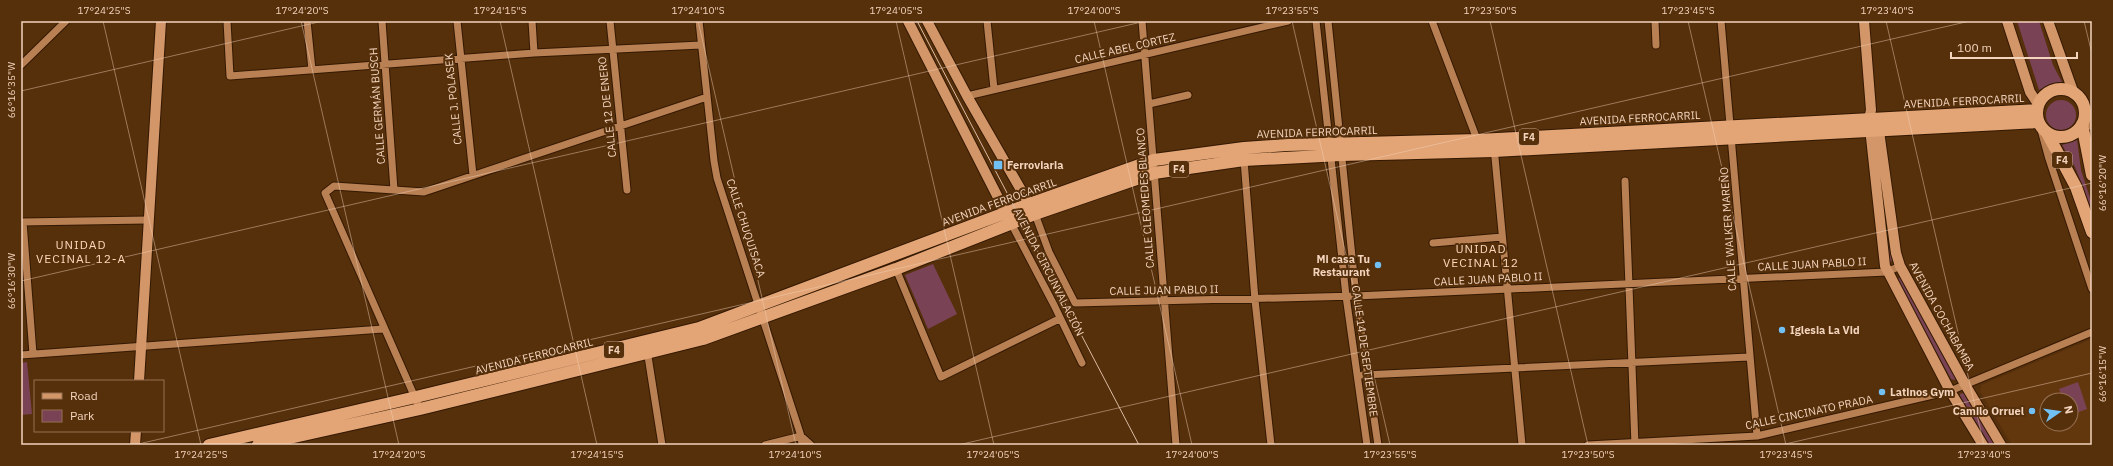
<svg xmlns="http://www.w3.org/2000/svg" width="2113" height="466" viewBox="0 0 2113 466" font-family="'IBM Plex Sans',sans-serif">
  <rect width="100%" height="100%" fill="#562f0b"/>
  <!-- built -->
  <path fill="#63370e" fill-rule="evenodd" d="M2092,339v106h-80l-32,-54 1,-6zM2047,400h24v24h-24z"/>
  <!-- green -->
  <path fill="#7a4255" d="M2017,21h22l14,44 9,17 -12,2 -11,6z
    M2046 115a15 15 0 1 1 30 0a15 15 0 1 1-30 0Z
    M2077,140l4,30 11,34v7l-17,-44 -13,-22z
    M1879,170l13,90 -1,2 -2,-1z
    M933,264l24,50 -29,15 -23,-54z
    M1899,278h2l55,99 -1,3 -4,-1 -54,-98z
    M27,362l5,52 -11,1v-52z
    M2078,382l9,27 -16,6v-15h-8l-4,-11z
    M1963,393l2,1 31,51h-7l-29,-48v-3z"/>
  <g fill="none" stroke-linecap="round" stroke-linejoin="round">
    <!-- minor casing -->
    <g stroke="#341902" stroke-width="9">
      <path id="minor" d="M227,21l3,55 304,-23 167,-8
        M307,21l5,49
        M382,21l12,169
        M457,21l16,154
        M532,21l2,32
        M610,21l17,169
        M699,21l15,140 3,17 84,258 1,9
        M987,21l7,68
        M1142,21l34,424
        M1316,21l30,275 21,149
        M1328,21l28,275 22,149
        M1432,21l46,121
        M1655,21l1,24
        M1721,21l36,415
        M21,65l45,-44
        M967,96l321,-75
        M1149,104l39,-9
        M2084,111l8,16
        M2040,126l9,33 43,130
        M1494,147l28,298
        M1244,160l11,140 16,145
        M1625,181l10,264
        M1035,214l14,38 26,51 281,-7 531,-24 13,-6
        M21,222l126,-2
        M23,222l10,132
        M1011,223l43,82 28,58
        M1433,243l69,-6
        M896,269l45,108 118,-58
        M647,350l15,95
        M21,355l362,-26
        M1363,375l386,-18
        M420,409l-95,-216 9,-7 90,6 283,-95
        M801,436l10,9
        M765,445l36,-9
        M1588,445l169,-9 193,-45 142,-59"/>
    </g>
    <!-- major casing -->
    <g stroke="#341902" stroke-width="12">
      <path id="major" d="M908,21l101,198
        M927,21l40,75 65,113
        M1864,21l7,89 -2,9 16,147 65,125 33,54
        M2007,21l23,71 8,12
        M2048,21l26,73
        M1878,124l18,129 4,13 66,120 35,59
        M139,381l22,-360
        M135,445l1,-14"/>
    </g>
    <!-- highway casing -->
    <g stroke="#341902" stroke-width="14">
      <path id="highway" d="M2037 113a24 24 0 1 1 48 0a24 24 0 1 1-48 0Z
        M2082,124l10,51
        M2047,133l29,54 16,45
        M209,445l207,-48 283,-69 330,-124 125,-44 90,-12 42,-3 192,-5 559,-30
        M258,445l162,-36 283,-70 193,-70 139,-55 119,-41 90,-13 97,-5 153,-4 544,-29"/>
    </g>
    <!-- minor -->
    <use href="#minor" stroke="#b98054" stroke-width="7"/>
    <!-- major -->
    <use href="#major" stroke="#d29668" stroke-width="10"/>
    <!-- highway -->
    <use href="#highway" stroke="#e3a576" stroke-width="12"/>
    <!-- tram -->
    <path stroke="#dcbca3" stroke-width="1" d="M917,21l222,424"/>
  </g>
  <!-- ticks -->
  <path fill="none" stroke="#f3d4bd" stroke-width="1" stroke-opacity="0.45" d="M103,21l98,424M301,21l98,424M500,21l97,424M698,21l98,424M896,21l98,424M1094,21l98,424M1292,21l98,424M1490,21l98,424M1688,21l98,424M1886,21l98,424M2084,21l8,33M21,91l302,-70M21,281l1125,-260M134,445l1836,-424M958,445l1134,-262M1781,445l311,-72"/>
  <!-- markers -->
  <g fill="#71c1f5" stroke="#562f0b" stroke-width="1.5">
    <rect x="993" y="160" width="10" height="10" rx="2"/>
    <circle cx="1378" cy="265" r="4"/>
    <circle cx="1782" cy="330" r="4"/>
    <circle cx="1882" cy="392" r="4"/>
    <circle cx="2032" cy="411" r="4"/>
  </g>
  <g text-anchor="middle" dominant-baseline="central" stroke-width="4" stroke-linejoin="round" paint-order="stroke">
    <!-- shield labels -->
    <g fill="#562f0b" stroke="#c4a288" stroke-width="1">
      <rect x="1519" y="129" width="20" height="16" rx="3"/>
      <rect x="2052" y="152" width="20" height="16" rx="3"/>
      <rect x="1169" y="161" width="20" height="16" rx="3"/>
      <rect x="604" y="342" width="20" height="16" rx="3"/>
    </g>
    <g font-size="10" font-weight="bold" fill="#f3d4bd">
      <text x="1529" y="137">F4</text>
      <text x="2062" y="160">F4</text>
      <text x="1179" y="169">F4</text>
      <text x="614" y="350">F4</text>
    </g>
    <!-- street labels -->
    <g font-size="11" fill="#f3d4bd" stroke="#562f0b">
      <text transform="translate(1125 48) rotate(-13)">CALLE ABEL CORTEZ</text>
      <text transform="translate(453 99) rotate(-96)">CALLE J. POLASEK</text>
      <text transform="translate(1964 101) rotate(-3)">AVENIDA FERROCARRIL</text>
      <text transform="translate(377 106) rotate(-94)">CALLE GERMÁN BUSCH</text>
      <text transform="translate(607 107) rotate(-96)">CALLE 12 DE ENERO</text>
      <text transform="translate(1640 118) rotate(-3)">AVENIDA FERROCARRIL</text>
      <text transform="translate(1317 132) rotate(-2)">AVENIDA FERROCARRIL</text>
      <text transform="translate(1145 198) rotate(-94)">CALLE CLEOMEDES BLANCO</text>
      <text transform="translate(999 202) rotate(-20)">AVENIDA FERROCARRIL</text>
      <text transform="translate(746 228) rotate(72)">CALLE CHUQUISACA</text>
      <text transform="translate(1728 229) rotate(-94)">CALLE WALKER MAREÑO</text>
      <text transform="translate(1812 264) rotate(-3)">CALLE JUAN PABLO II</text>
      <text transform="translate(1049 272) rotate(63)">AVENIDA CIRCUNVALACIÓN</text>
      <text transform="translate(1488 279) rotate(-3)">CALLE JUAN PABLO II</text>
      <text transform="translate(1164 290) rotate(-1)">CALLE JUAN PABLO II</text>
      <text transform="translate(1942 316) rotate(61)">AVENIDA COCHABAMBA</text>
      <text transform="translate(1365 351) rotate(82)">CALLE 14 DE SEPTIEMBRE</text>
      <text transform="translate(534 356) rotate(-14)">AVENIDA FERROCARRIL</text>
      <text transform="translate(1809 412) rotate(-12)">CALLE CINCINATO PRADA</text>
    </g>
    <!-- poi labels -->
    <g font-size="11" font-weight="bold" fill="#f3d4bd" stroke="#562f0b" text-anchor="start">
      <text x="1007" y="165">Ferroviaria</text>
      <text x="1370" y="259" text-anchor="end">Mi casa Tu<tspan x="1370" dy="13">Restaurant</tspan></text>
      <text x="1790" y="330">Iglesia La Vid</text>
      <text x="1890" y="392">Latinos Gym</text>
      <text x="2024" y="411" text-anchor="end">Camilo Orruel</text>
    </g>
    <!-- neighbourhood labels -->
    <g font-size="12" letter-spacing="1" fill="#fcd7bb" stroke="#562f0b">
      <text x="81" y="244">UNIDAD<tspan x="81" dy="14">VECINAL 12-A</tspan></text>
      <text x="1481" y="248">UNIDAD<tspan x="1481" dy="14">VECINAL 12</tspan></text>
    </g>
  </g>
  <!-- border -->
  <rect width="2113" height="466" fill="none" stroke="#562f0b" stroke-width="44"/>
  <!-- legend -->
  <rect x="34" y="380" width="130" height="52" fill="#562f0b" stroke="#957152"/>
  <rect x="42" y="393" width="20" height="6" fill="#d29668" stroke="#957152"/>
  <text x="70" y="400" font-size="12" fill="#f3d4bd">Road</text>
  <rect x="42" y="410" width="20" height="12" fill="#7a4255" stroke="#957152"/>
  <text x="70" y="420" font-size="12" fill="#f3d4bd">Park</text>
  <!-- north arrow -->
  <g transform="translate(2059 412) rotate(77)"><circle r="19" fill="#562f0b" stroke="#957152"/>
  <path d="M0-3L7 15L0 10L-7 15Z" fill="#71c1f5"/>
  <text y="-6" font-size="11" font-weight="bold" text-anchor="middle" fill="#f3d4bd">N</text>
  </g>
  <!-- scale -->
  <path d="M1951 52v6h126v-6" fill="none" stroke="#f3d4bd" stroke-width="2"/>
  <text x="1957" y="52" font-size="12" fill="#f3d4bd" stroke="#562f0b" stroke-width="3" paint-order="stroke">100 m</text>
  <rect x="22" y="22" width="2069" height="422" fill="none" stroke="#f3d4bd" stroke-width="1.5"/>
  <g font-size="10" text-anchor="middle" fill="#f3d4bd">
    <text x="104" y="14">17°24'25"S</text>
    <text x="302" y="14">17°24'20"S</text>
    <text x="500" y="14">17°24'15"S</text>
    <text x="698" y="14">17°24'10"S</text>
    <text x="896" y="14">17°24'05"S</text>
    <text x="1094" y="14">17°24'00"S</text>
    <text x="1292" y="14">17°23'55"S</text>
    <text x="1490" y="14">17°23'50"S</text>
    <text x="1688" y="14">17°23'45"S</text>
    <text x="1887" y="14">17°23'40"S</text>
    <text transform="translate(11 90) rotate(-90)" y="4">66°16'35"W</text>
    <text transform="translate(2102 183) rotate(-90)" y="4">66°16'20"W</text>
    <text transform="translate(11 281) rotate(-90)" y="4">66°16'30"W</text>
    <text transform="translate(2102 374) rotate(-90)" y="4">66°16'15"W</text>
    <text x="201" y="458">17°24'25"S</text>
    <text x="399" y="458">17°24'20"S</text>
    <text x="597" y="458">17°24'15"S</text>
    <text x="795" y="458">17°24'10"S</text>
    <text x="993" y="458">17°24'05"S</text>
    <text x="1192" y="458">17°24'00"S</text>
    <text x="1390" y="458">17°23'55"S</text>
    <text x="1588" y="458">17°23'50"S</text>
    <text x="1786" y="458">17°23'45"S</text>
    <text x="1984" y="458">17°23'40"S</text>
  </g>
</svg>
